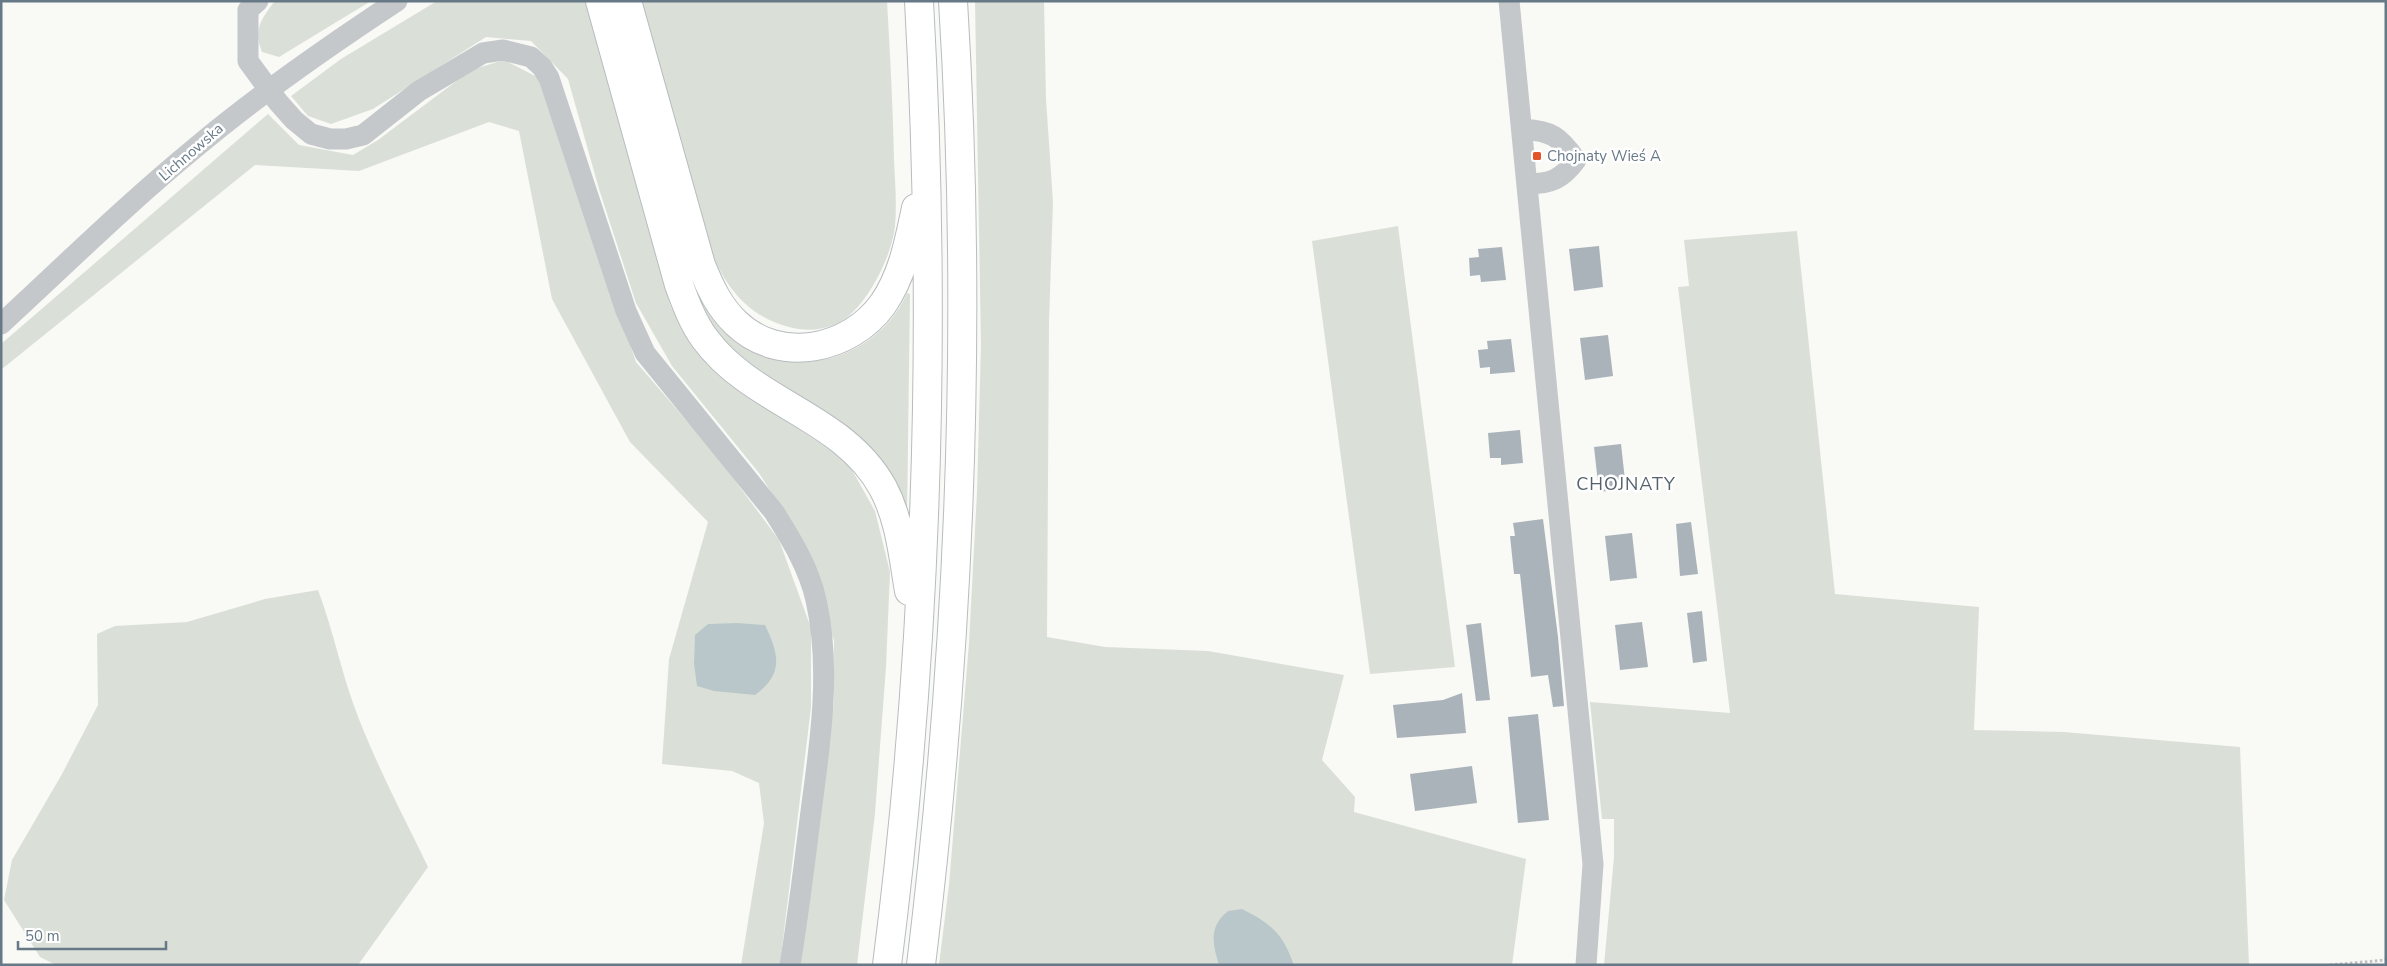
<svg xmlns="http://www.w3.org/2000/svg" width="2387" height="966" viewBox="0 0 2387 966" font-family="'Nunito Sans',sans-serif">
  <rect width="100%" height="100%" fill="#f9f9f6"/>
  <!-- green -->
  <path fill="#dae0d7" d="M275,1h96l-92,56 -17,-5c-9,-22 -1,-33 13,-51z
    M437,1h152l23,97 52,186 6,21 13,26 18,25 23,23 123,82 28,50 15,61 -4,95 -11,146 -18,152h-57l34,-263v-62l-41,-114 -34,-53 -87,-107 -36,-63 -37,-114 -31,-110 -37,-38 -45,-4 -113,72 -42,15 -23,-8 -17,-20 50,-37z
    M641,1h246c3,53 6,106 7,159 1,22 3,44 1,65 -2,30 -31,89 -61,100 -13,5 -27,6 -41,3 -43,-10 -65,-37 -82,-76z
    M975,1h69l2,98 7,103 -4,120 -2,315 58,10 103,4 136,24 -22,85 33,37 -1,15 172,47 -14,106h-573l10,-80 20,-242 8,-151 4,-147z
    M614,15l72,227 60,103c58,38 135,8 161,-52l3,1 -3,224 -174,-161 -33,-45z
    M504,60l35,18 97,284 80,93 63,85 32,88v79l-31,258h-39l23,-142 -5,-40 -27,-12 -70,-7 7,-105 39,-137 -78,-80 -78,-143 -33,-168 -30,-9 -130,49 -104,-6 -253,204 -1,-25 267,-230 31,31 54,10 25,-15 93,-70z
    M1398,226l57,441 -85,7 -58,-433z
    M1797,231l38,363 144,13 -5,123 90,2 176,15 9,218h-645l10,-108v-38h-12l-12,-117 140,11 -52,-426 11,-1 -5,-46z
    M318,590c14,37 22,76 35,113 20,56 49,110 75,164l-70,98h-302l-16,-8 -36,-57 8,-40 50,-86 36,-69 -1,-71 18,-8 72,-4 78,-23z"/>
  <!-- water -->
  <path fill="#bac7ca" d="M737,623l28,2c14,29 19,49 -10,70l-41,-4 -17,-5 -3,-22 1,-29 13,-11z
    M1242,909c30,15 41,25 52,56h-75c-7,-22 -10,-39 9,-54z"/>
  <!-- building -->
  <path fill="#aab3b9" d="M1599,246l4,41 -29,4 -5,-42z
    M1502,247l4,33 -25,2 -1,-7 -10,1 -1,-18 10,-1 -1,-8z
    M1608,335l5,41 -28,4 -5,-42z
    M1511,339l4,33 -25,2v-7l-10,1 -2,-18 10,-1 -1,-8z
    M1520,430l3,33 -22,2v-7h-11l-2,-25z
    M1621,444l5,45 -27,3 -5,-45z
    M1543,519l15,118 6,69 -11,1 -5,-32 -17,2 -11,-103h-6l-4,-38h5l-2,-13z
    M1691,522l7,52 -18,2 -4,-52z
    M1632,533l5,45 -27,3 -5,-45z
    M1702,611l5,50 -14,2 -6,-50z
    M1642,622l6,45 -28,3 -5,-45z
    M1481,623l9,77 -14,1 -10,-76z
    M1462,693l4,40 -69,5 -4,-33 50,-5z
    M1538,714l11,106 -31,3 -10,-106z
    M1472,766l5,37 -62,8 -5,-37z"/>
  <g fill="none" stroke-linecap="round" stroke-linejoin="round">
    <!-- major casing -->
    <g stroke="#b7bcbf" stroke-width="30">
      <path id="major" d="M600,1l79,284c7,19 14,38 26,54 48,65 139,77 178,149 17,32 20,68 26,103
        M627,1l74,264c9,22 18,42 35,58 44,42 114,27 147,-19 20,-29 26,-63 33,-96
        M887,965c41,-320 50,-642 32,-964
        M921,965c39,-319 52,-643 32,-964"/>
    </g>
    <!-- path -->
    <path stroke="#bec0c3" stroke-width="3" stroke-dasharray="2.5 2.5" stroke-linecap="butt" d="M2330,965l56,-5"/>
    <!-- minor -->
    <path stroke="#c4c8cb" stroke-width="21" d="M258,1l-10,9v51l30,41 16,18 17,14 19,5h16l17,-4 56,-44 64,-38 20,-3 28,7 11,10 7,11 77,233 19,42 129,159c17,27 35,56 42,88 15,66 5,138 -4,204 -7,54 -13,107 -22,161
      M1509,1l84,863 -7,101
      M1522,129c30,2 37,7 54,31 -14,19 -25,24 -49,24
      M1,324c64,-59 127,-121 194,-176 64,-54 132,-101 202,-147"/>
    <!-- major -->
    <use href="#major" stroke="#fff" stroke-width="28"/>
  </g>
  <!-- markers -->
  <rect fill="#e4532a" stroke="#fff" stroke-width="2" x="1532" y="151" width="10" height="10" rx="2.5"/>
  <g text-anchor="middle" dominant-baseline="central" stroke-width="5" stroke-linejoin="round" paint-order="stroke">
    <!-- street labels -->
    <g font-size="15" fill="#677987" stroke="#fff">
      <text transform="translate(191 152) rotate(-41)">Lichnowska</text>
    </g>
    <!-- poi labels -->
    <g font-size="15" fill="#677987" stroke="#fff" text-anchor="start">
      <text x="1547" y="156">Chojnaty Wieś A</text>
    </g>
    <!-- quarter labels -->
    <g font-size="18" letter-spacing="1" fill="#55626c" stroke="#fff">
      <text x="1626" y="484">CHOJNATY</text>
    </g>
  </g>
  <!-- border -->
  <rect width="2387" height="966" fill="none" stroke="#677987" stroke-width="5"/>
  <!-- scale -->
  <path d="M18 941v8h148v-8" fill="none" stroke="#677987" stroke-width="2.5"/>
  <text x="25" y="941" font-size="15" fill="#677987" stroke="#ffffff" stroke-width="4" paint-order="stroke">50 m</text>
</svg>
